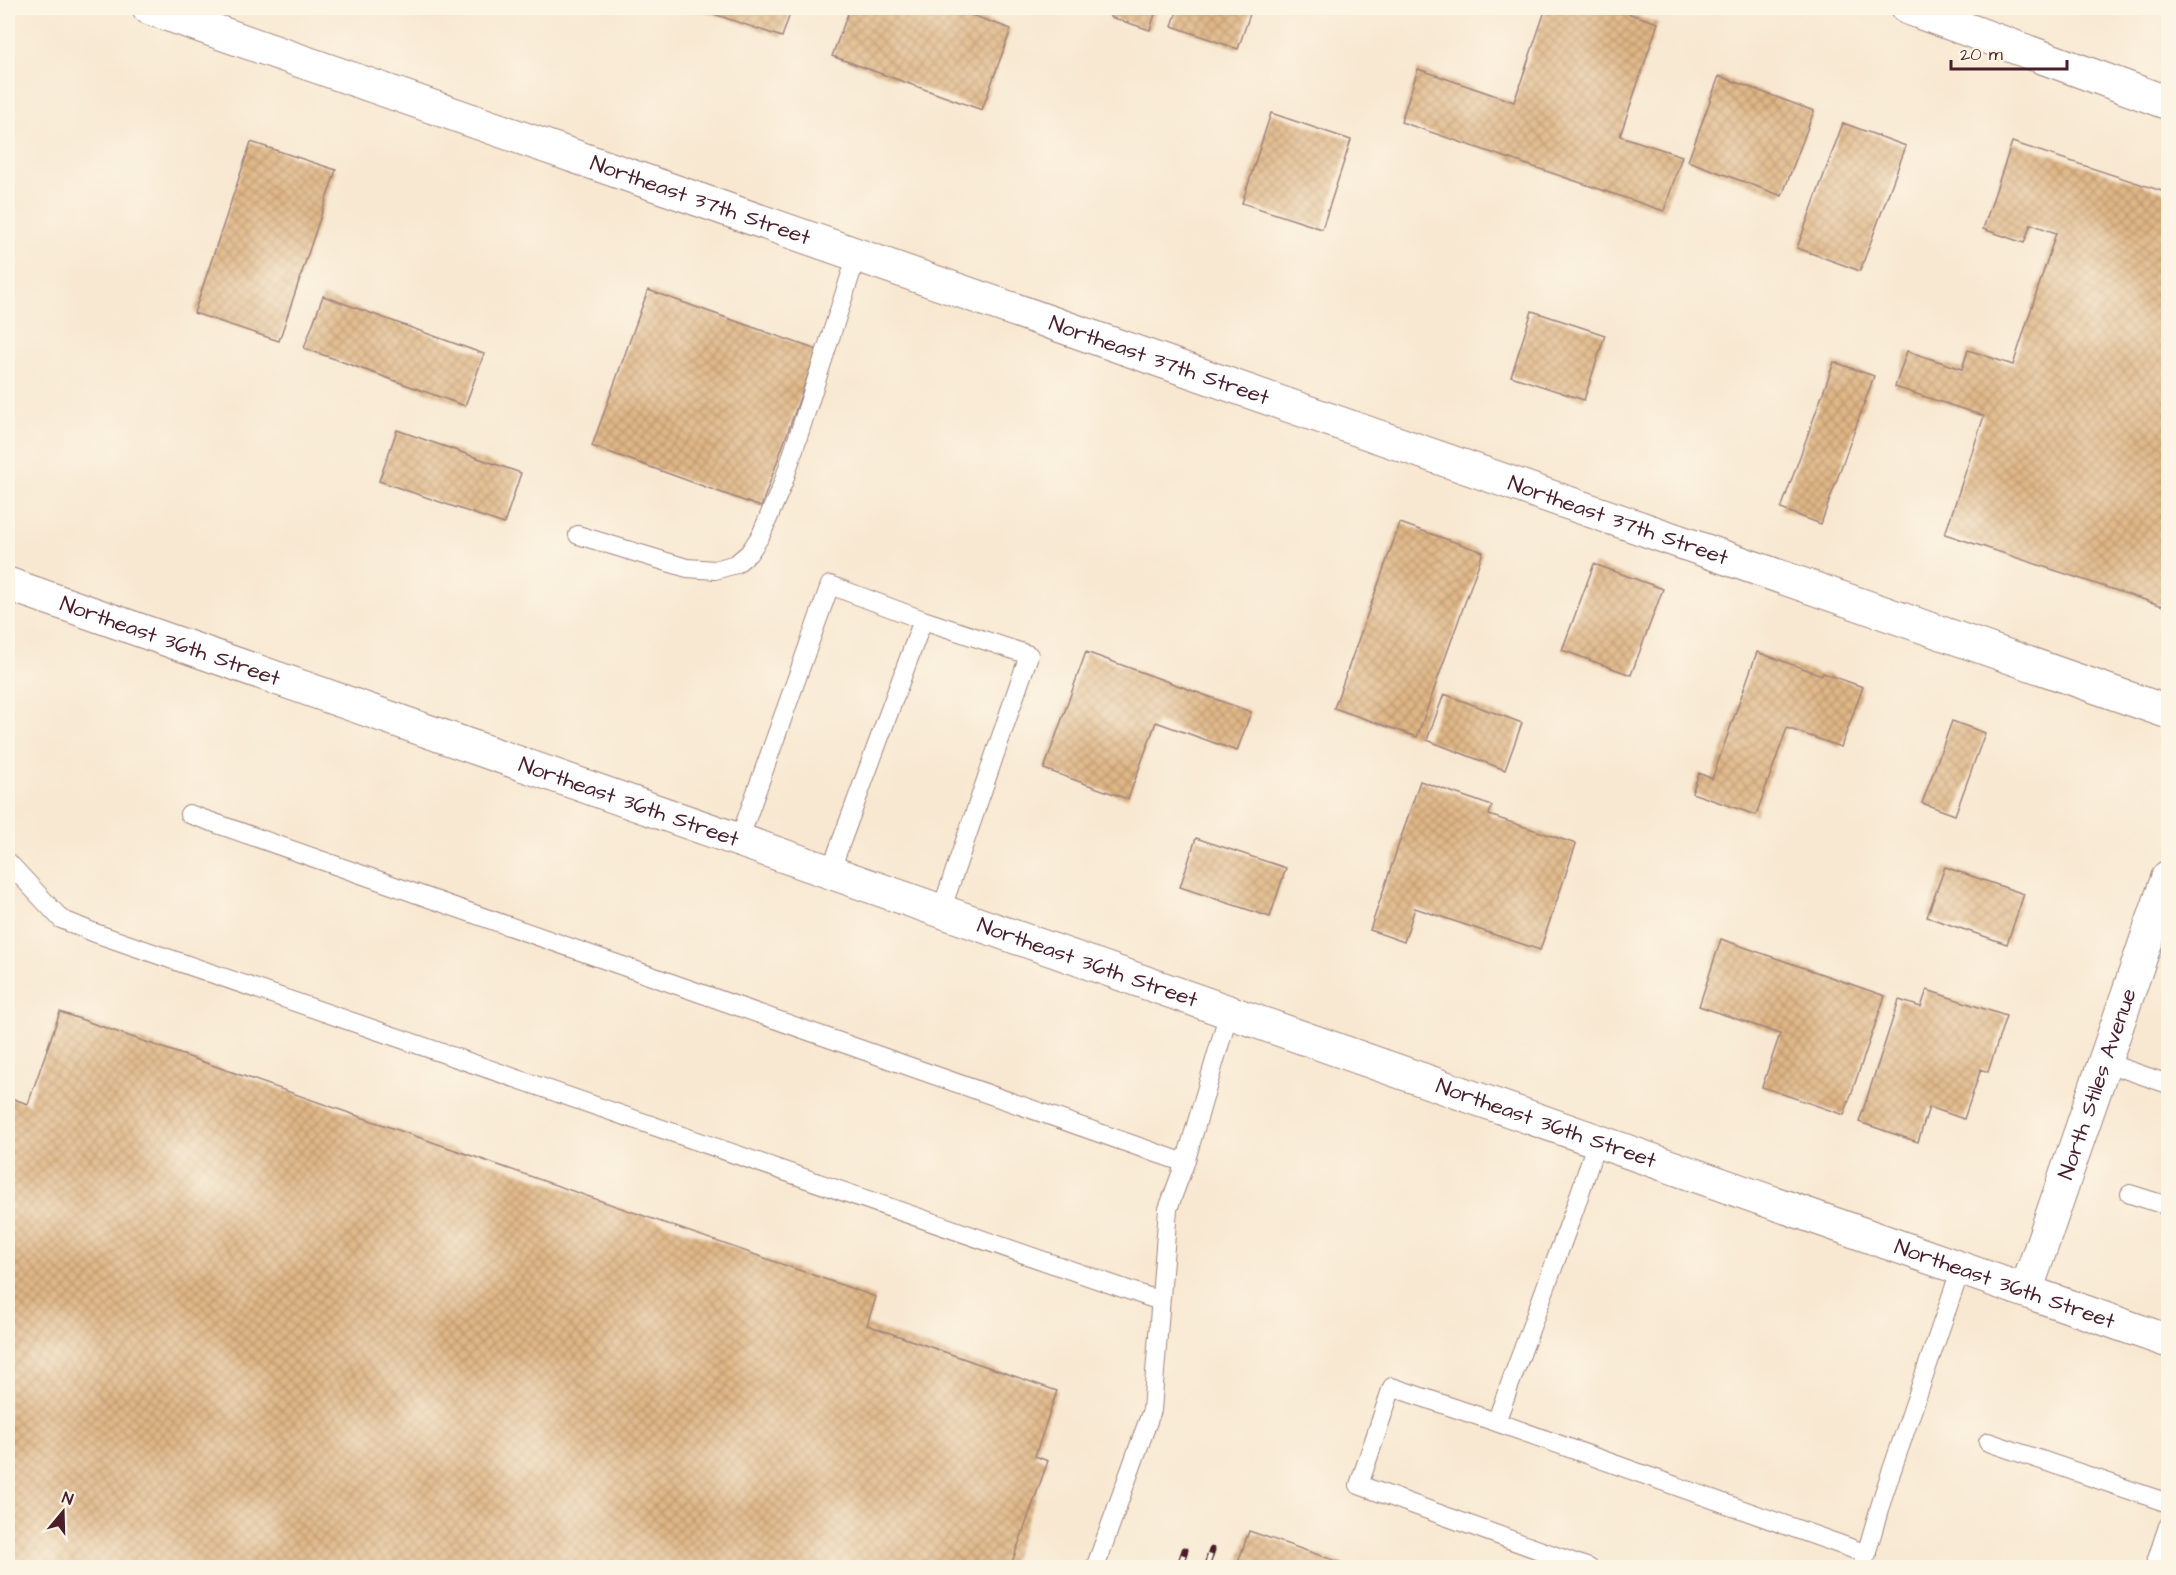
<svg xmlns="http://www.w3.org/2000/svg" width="2176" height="1575" viewBox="0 0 2176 1575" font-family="'Architects Daughter',sans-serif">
  <defs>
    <pattern id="building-cross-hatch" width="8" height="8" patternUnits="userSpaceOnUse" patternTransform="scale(1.5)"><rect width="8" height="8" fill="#e0b786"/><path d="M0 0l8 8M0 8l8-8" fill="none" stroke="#b8946e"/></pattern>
  </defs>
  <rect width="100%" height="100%" fill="#fcf5e5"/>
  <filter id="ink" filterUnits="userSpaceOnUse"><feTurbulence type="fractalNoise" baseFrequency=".0167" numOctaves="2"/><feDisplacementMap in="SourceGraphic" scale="12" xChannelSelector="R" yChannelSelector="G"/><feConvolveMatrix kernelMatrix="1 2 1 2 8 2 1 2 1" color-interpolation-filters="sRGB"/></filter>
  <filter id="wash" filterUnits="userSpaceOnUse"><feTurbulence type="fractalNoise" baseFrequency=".008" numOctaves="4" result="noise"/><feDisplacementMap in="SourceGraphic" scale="24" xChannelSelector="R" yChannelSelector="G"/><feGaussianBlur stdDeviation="1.35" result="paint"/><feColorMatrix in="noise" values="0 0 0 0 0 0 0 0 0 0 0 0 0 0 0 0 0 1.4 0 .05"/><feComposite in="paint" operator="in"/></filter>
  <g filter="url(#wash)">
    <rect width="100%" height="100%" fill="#f8e8d1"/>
    <g id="blocks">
      <!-- building -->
      <path fill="url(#building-cross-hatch)" d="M696,8h96l-10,29z
        M850,8h102l59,21 -29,81 -150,-54z
        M1113,8h44l-7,22 -40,-13z
        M1178,8h74l-14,41 -66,-23z
        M1546,8h66l46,15 -38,113 62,20 -18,55 -263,-89 17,-53 96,33z
        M1719,76l95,35 -32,85 -94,-35z
        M1271,113l80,27 -29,89 -80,-26z
        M1843,123l63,23 -46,125 -63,-23z
        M251,142l85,28 -57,171 -85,-28z
        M2012,142l156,51v395l-5,18 -218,-72 39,-118 -89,-29 12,-36 55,18 6,-19 45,15 43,-132 -25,-9 -7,19 -41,-14z
        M648,290l169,60 -56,157 -169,-61z
        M323,296l161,58 -19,52 -161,-58z
        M1532,311l73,24 -21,65 -73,-24z
        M1834,362l40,14 -53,148 -40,-15z
        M397,430l124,43 -17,51 -125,-43z
        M1400,523l83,29 -66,185 -83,-29z
        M1594,564l69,25 -32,86 -69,-25z
        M1086,652l165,60 -14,39 -81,-29 -28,77 -84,-30z
        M1757,652l65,23 1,-2 40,14 -22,60 -54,-19 -31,87 -64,-22 7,-20 13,6z
        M1444,694l78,29 -17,47 -78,-30z
        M1952,721l33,12 -30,82 -33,-12z
        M1420,781l72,25 -3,9 87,29 -36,106 -125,-42 -11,34 -34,-12z
        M1196,838l90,30 -16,49 -90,-30z
        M1945,867l79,27 -17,50 -80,-27z
        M1721,939l164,57 -41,119 -82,-28 18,-53 -81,-28z
        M1927,990l79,26 -18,56 -7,-3 -17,50 -35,-12 -11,35 -59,-20 40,-122 22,7z
        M60,1012l816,285 -9,28 190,66 -22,65 13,5 -38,107h-1002v-471l20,7z
        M1249,1531l105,36v1h-118z"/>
    </g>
  </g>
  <g filter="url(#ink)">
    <use href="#blocks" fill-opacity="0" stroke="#a1847e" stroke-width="1.5"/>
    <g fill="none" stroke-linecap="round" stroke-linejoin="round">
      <!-- service casing -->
      <g stroke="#a1847e" stroke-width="20">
        <path id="service" d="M578,535l109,33 28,2 21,-6 13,-11 12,-18 22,-52 74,-228
          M189,814l996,349 44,-151
          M739,840l91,-255 93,35
          M8,862l53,57 34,14 1065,368
          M830,872l93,-252 106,35 -88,256
          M2104,1062l64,22
          M1597,1141l-22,67 -79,214 371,132
          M2130,1194l38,12
          M1496,1422l-104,-35 -33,98 230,83
          M1988,1442l180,61
          M1095,1568l57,-158 16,-201 17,-46
          M1862,1568l22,-75 77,-225
          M2154,1568l14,-42"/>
      </g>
      <!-- minor casing -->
      <g stroke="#a1847e" stroke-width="35">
        <g id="minor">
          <path id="s1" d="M149,8l2019,704"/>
          <path d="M1908,8l260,95"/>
          <path id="s2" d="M2026,1291l142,-414"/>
        </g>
      </g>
      <!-- secondary casing -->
      <g stroke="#a1847e" stroke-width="35">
        <g id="secondary">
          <path id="s3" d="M8,584l2160,757"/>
        </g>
      </g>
      <!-- service -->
      <use href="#service" stroke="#fff" stroke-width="18"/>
      <!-- minor -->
      <use href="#minor" stroke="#fff" stroke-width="33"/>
      <!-- secondary -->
      <use href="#secondary" stroke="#fff" stroke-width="33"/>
      <!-- rail casing -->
      <g stroke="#4a1f2b" stroke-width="7">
        <path id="rail" d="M1179,1568l6,-18
          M1206,1568l6,-18"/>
      </g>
      <!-- rail -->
      <use href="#rail" stroke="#fcf5e5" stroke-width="4.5" stroke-dasharray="14" stroke-linecap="butt"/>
    </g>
  </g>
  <g text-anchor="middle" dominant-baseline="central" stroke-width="5" stroke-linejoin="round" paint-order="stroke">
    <!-- street labels -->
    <g font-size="22" fill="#4a1f2b" stroke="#fcf5e5">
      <text stroke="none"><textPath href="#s1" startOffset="584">Northeast 37th Street</textPath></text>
      <text stroke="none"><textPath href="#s1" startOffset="1070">Northeast 37th Street</textPath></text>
      <text stroke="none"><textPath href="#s1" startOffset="1556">Northeast 37th Street</textPath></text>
      <text stroke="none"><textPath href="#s3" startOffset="172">Northeast 36th Street</textPath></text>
      <text stroke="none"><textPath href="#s3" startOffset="658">Northeast 36th Street</textPath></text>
      <text stroke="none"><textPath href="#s3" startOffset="1144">Northeast 36th Street</textPath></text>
      <text stroke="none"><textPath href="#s2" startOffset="219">North Stiles Avenue</textPath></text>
      <text stroke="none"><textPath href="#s3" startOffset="1630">Northeast 36th Street</textPath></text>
      <text stroke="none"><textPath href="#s3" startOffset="2116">Northeast 36th Street</textPath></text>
    </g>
  </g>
  <!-- margin -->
  <rect width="2176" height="1575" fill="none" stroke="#fcf5e5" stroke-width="30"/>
  <!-- north arrow -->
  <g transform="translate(63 1512) rotate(19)" stroke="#fcf5e5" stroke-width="4.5" paint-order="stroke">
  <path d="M0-4.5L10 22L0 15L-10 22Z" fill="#4a1f2b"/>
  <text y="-9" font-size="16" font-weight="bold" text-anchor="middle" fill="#4a1f2b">N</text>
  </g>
  <!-- scale -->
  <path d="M1951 60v9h116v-9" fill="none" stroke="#4a1f2b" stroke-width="3"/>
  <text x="1960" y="60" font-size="18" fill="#4a1f2b" stroke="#fcf5e5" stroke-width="4.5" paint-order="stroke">20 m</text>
</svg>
